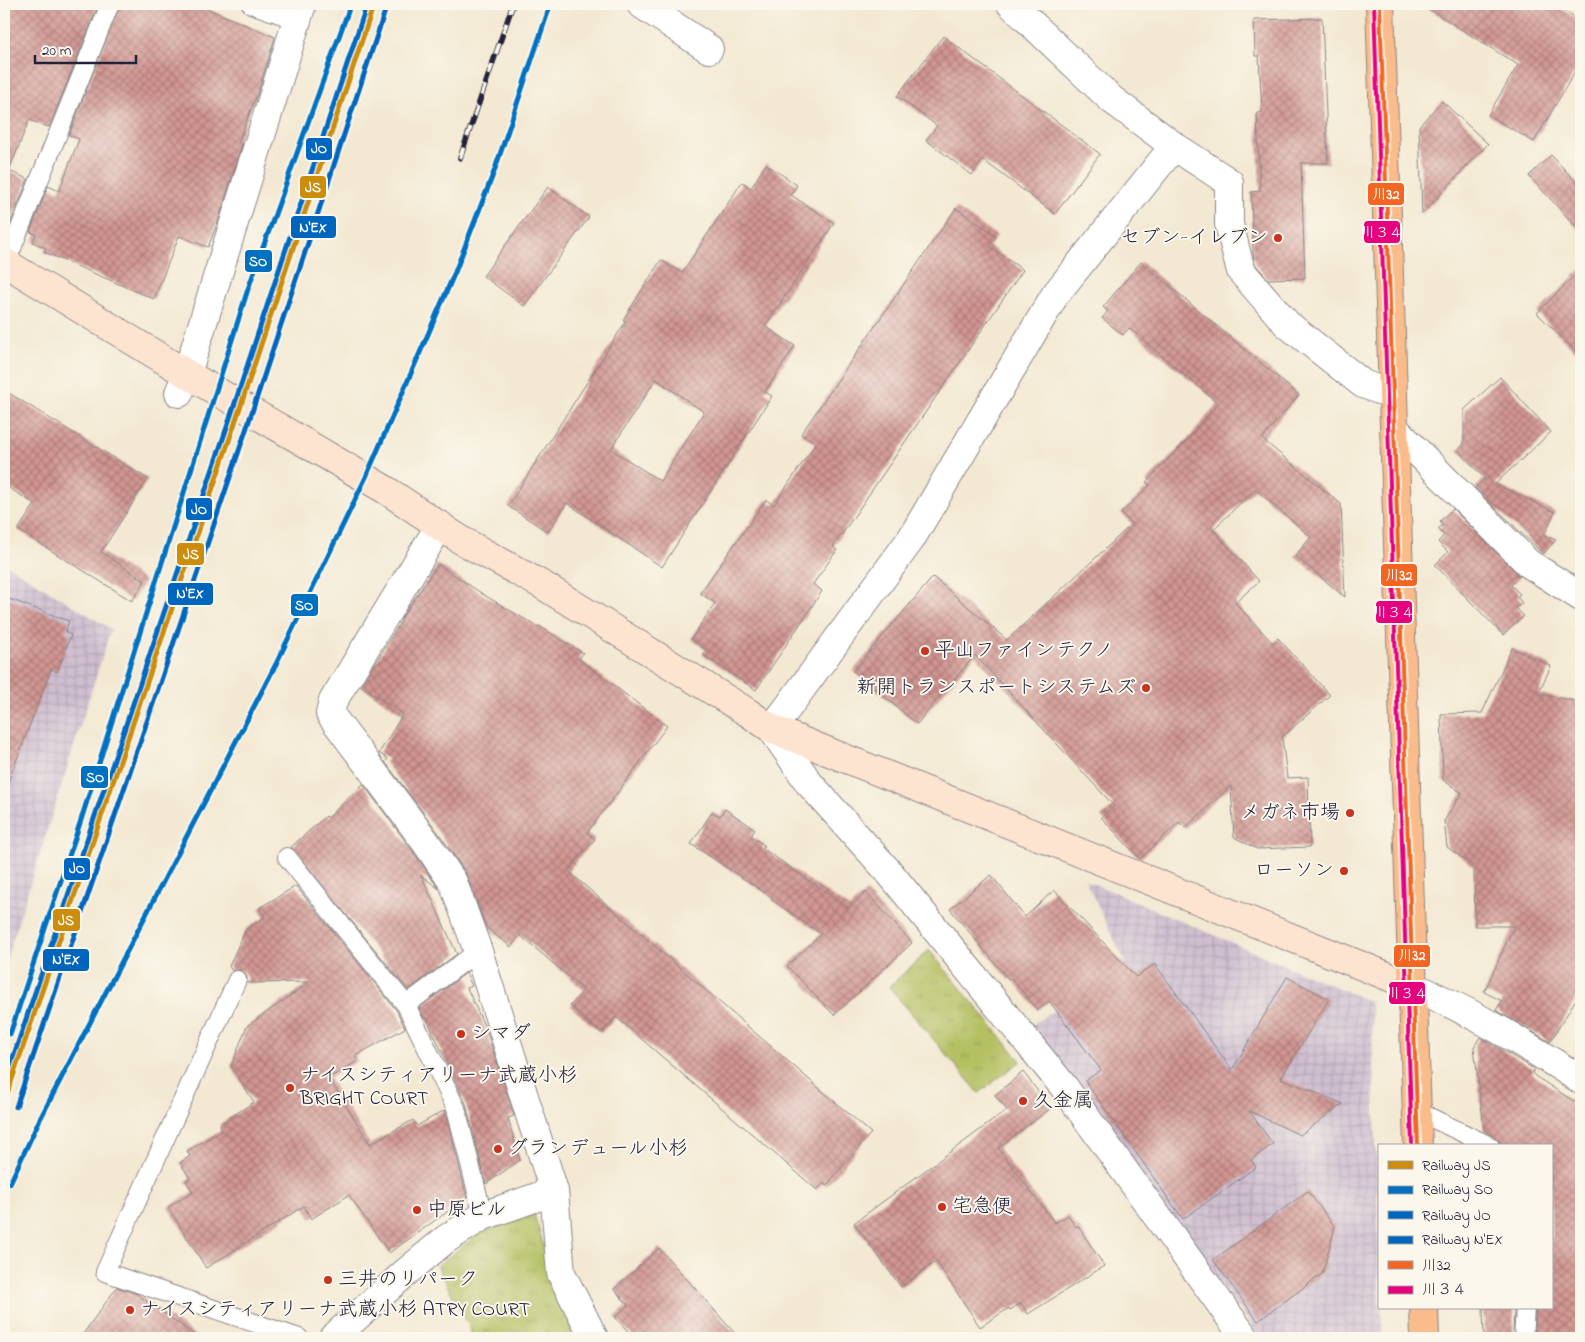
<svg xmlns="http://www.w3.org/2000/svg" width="1585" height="1342" viewBox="0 0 1585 1342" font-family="'Indie Flower','Klee One',sans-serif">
  <defs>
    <pattern id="industrial-grid" width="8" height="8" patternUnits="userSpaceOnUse" patternTransform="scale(1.25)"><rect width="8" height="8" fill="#cfbed0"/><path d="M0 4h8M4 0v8" fill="none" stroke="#b1a3b4"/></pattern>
    <pattern id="grass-tufts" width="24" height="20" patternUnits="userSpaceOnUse" patternTransform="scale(1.25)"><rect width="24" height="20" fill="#b4c062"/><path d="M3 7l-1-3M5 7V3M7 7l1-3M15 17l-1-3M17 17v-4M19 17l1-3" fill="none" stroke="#9aa556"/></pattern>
    <pattern id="building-cross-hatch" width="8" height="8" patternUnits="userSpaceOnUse" patternTransform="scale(1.25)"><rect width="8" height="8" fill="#d29692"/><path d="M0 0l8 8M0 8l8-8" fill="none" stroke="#aa7a78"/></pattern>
  </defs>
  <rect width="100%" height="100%" fill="#fbf7ec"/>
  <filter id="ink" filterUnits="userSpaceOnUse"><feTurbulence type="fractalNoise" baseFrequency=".02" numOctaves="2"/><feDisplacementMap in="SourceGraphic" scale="10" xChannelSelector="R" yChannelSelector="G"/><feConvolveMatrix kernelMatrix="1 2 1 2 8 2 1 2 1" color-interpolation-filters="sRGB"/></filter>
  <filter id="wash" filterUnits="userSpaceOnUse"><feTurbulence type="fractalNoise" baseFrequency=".0096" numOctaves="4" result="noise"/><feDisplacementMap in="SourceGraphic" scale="20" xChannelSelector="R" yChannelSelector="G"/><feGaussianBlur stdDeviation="1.12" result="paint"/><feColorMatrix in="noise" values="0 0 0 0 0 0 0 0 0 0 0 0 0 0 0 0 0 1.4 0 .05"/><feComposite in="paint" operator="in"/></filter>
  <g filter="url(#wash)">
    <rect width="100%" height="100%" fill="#f3e8d1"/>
    <!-- industrial -->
    <path fill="url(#industrial-grid)" d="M4,563l107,66 -107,338z
      M1085,880l286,122 8,235v71h2l2,30h-123l-20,-28 -210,-284 96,-63z"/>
    <!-- grass -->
    <path fill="url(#grass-tufts)" stroke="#6b714e" d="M929,950l92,111 -42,32 -90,-106z
      M534,1214l23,75 23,49h-110l1,-8 -34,-64 43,-33z"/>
    <g id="blocks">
      <!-- building -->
      <path fill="url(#building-cross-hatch)" fill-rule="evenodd" d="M11,4h88l-50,123 -20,-7 -20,51 19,8 -18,45 -6,-2v-201z
        M120,4h76l79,33 -17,55 -20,50 4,2 -24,78 -10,25 -29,-11 -25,63 -110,-47 2,-4 -13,-6 3,-8 -6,-2 18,-46 11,5 20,-52 -10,-4z
        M1421,4h141v5l19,12v40l-47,81 -46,-27 30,-50z
        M1322,18l6,145h-27l4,115 -37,1 -13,-15 -2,-11 -2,-61 9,-1 -3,-78 5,-1 -3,-56h-4l-1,-36z
        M943,36l157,118 -45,60 -72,-54 -11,15 -46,-35 11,-14 -40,-30z
        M1442,101l46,43 -66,70 -3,-88z
        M1551,155l30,32v45l-52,-56z
        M766,164l31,21 -6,10 43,28 -69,103 30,20 -30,46 7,4 -110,171 -95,-64 -19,29 -40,-26 118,-185 -3,-1 38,-60 21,13 60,-91 9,6zM656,379l48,33 -44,69 -49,-32z
        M548,187l41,30 -65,89 -41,-30z
        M956,208l41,28 -8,10 34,24 -190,277 4,3 -24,34 9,7 -66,99 -53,-35 3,-5 -15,-11 24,-36 -15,-10 66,-93 8,5 42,-62 -15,-9z
        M1141,262l158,133 -37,44 79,65 4,93 -50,-41 16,-19 -56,-48 -42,41 46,51 -24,22 38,40 5,-5 52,57 -48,42 5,41 21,-1 2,70 -53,2 -23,-12 -3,-51 -46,42 -6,-6 -39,37 -39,-42 13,-11 -139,-151 -58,69 -64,-53 80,-94 74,63 125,-116 -11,-11 29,-28 -4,-3 43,-44 29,-35 -89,-75 -6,7 -21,-17 6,-7 -5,-4z
        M1581,269v88l-44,-44z
        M1500,377l51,55 -56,52 60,28 -11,23 12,5 -13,14 -68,-66 9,-9 2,1 -28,-30 6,-6v-34z
        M4,390l144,89 -47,73 44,29 -13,20 -114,-71 17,-26 -31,-19z
        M1453,509l67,67 -9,9 9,9 -3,3 5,6 -6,5 8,8 -21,19 -68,-70 13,-13 -10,-10 6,-7 -6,-6 5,-4 -3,-4z
        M438,564l46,31 54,32 1,-1 44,27 -4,6 88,67 -80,107 8,6 -27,32 303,262 -45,53 -2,-3 -7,7 -201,-173 -15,16 -31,-27 14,-16 -64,-55 -9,12 -25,-20 -20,-54 -28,-41 -53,-70 3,-3 -9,-6 24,-39 -42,-28 41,-66 -1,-1 6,-9z
        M4,597l65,24 -4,11 6,3 -14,37 -6,-3 -45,119 -2,-1z
        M1512,648l39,18 -13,28 43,8v289l-31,51 -54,-32 6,-9 -18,-9 30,-66h-39l-1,-60 -27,-19 -3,-26 18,-28 -19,-13 -2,-66 41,-1z
        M363,784l49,66 27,39 -18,-14 36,79 -49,36 -117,-143 35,-31 2,2z
        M725,809l30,20 -4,7 13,9 -2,3 87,60 17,-16 46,51 -78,72 -47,-49 34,-32 -49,-34 1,-2 -82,-54 21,-32 8,4z
        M991,875l34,42 29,-27 82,87 19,-13 77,106 55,-93 42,22 -48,79 62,26 -43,31 -51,-24 24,33 -22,16 5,7 -73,52 -98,-138 16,-11 -52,-69 -11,9 -27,-32 -2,2 -59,-71z
        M296,886l101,125 8,17 -50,28 3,5 -29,17 41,66 43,-24 4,6 28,-16 22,88 -78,55 -40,-58 -38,24 -7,-13 -98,62 -38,-61 25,-15 -7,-11 4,-3 -10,-15 10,-7 -3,-5 34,-20 -1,-7 34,-22 -23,-36 16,-40 63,-44 -63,1v-5l-2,-5 -4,-3 -9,1 -3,-5 17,-37 19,-12 -6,-9z
        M466,973l6,13 -5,2 20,44 26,81 1,3 -6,2 12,42 -34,24 -20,-80 -40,-87 -2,1 -5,-10z
        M1480,1037l54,32 -2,4 3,3 46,30v232h-47l2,-30h15v-162h-44l-23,-16 -10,-83z
        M1023,1072l28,36 -53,40 57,75 13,-8 8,12 2,-1 26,40 -76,48 -7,-11 -11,7 -1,-2 -29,19 -44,-66 -35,26 -47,-64 153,-113 -12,-15z
        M1308,1191l27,36 -13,47 -64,47 -45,-61z
        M659,1248l80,90h-105l-19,-21 13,-12 -14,-16z
        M117,1287l20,7 62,44h-119z
        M1483,1308h31l-1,30h-29z"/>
    </g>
  </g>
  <g filter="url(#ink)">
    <use href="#blocks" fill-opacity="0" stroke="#8a8586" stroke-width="1"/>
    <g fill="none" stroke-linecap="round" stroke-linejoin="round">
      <!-- lane casing -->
      <g stroke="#8a8586" stroke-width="20">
        <path id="lane" d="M251,4l46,16
          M6,263l104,-259
          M287,857l119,148
          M478,951l-72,54 50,103 27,108
          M237,980l-132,292 194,66
          M1417,1111l73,35
          M1523,1338l2,-30"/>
      </g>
      <!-- street casing -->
      <g stroke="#8a8586" stroke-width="30">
        <path id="street" d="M641,4l68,45
          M1011,4l100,95 63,47 55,36v42l12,47 46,53 76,60 30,11
          M1174,146l-119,149 -144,244 -139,190 37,54 80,89 175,215 181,251
          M179,393l8,-19 115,-370
          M1394,428l134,135 53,34
          M440,525l-107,176 -3,13 95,127 28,41 25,69 76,240 7,82 33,65
          M1412,986c59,25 115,59 169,94
          M333,1338l72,-65 41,-34 37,-23 71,-25"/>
      </g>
      <!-- secondary casing -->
      <g stroke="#8a8586" stroke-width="30">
        <path id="secondary" d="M4,262l183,112 199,116 75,50 83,46 203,126 25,17 640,257"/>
      </g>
      <!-- highway casing -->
      <g stroke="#8a8586" stroke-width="30">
        <path id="highway" d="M1380,4l38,1142
          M1424,1308l1,30"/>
      </g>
      <!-- lane -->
      <use href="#lane" stroke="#fff" stroke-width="18"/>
      <!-- street -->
      <use href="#street" stroke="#fff" stroke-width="28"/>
      <!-- secondary -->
      <use href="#secondary" stroke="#fde4d0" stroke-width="28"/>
      <!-- highway -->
      <use href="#highway" stroke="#f9bc8a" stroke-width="28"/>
      <!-- rail casing -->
      <g stroke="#22223b" stroke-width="5.5">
        <path id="rail" d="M460,158l53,-154"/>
      </g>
      <!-- rail -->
      <use href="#rail" stroke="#fbf7ec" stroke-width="4" stroke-dasharray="11" stroke-linecap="butt"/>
      <!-- bus-1 casing -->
      <g stroke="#fbf7ec" stroke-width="8">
        <path id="bus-1" d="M1380,4l38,1142"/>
      </g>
      <!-- bus-2 casing -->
      <g stroke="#fbf7ec" stroke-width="8">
        <path id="bus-2" d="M1374,4l38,1142"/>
      </g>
      <!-- bus-1 -->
      <use href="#bus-1" stroke="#f26522" stroke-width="4"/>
      <!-- bus-2 -->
      <use href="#bus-2" stroke="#e5007d" stroke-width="4"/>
      <!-- rail-1 casing -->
      <g stroke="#fbf7ec" stroke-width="9">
        <path id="rail-1" d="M4,1103l230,-677 140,-422"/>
      </g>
      <!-- rail-2 casing -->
      <g stroke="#fbf7ec" stroke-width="9">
        <path id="rail-2" d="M10,1034l71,-214 167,-531 102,-283
          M10,1183l28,-60 238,-459 90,-187 89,-205 39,-100 56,-166"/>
      </g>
      <!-- rail-3 casing -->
      <g stroke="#fbf7ec" stroke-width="9">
        <path id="rail-3" d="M4,1084l224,-660 139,-420"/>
      </g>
      <!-- rail-4 casing -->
      <g stroke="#fbf7ec" stroke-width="9">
        <path id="rail-4" d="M16,1107l230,-677 140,-422"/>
      </g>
      <!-- rail-1 -->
      <use href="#rail-1" stroke="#cc8c0c" stroke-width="5"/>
      <!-- rail-2 -->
      <use href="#rail-2" stroke="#0071c1" stroke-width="5"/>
      <!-- rail-3 -->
      <use href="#rail-3" stroke="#0067c0" stroke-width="5"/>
      <!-- rail-4 -->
      <use href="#rail-4" stroke="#0065bd" stroke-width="5"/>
    </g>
  </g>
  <!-- markers -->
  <g fill="#c8321e" stroke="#fbf7ec" stroke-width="2">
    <circle cx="1278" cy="238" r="5"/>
    <circle cx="925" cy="651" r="5"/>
    <circle cx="1146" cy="688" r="5"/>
    <circle cx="1350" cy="813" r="5"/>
    <circle cx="1344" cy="871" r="5"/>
    <circle cx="461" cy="1034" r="5"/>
    <circle cx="290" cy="1088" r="5"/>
    <circle cx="1023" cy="1101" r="5"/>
    <circle cx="498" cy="1149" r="5"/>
    <circle cx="942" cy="1207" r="5"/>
    <circle cx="417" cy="1210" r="5"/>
    <circle cx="328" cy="1280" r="5"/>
    <circle cx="130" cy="1310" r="5"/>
  </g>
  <g text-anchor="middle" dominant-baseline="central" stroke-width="4" stroke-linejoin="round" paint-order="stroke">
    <!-- poi labels -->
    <g font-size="20" fill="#22223b" stroke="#fbf7ec" text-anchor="start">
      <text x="1268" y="238" text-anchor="end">セブン-イレブン</text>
      <text x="935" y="651">平山ファインテクノ</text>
      <text x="1136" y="688" text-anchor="end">新開トランスポートシステムズ</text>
      <text x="1340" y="813" text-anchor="end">メガネ市場</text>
      <text x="1334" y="871" text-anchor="end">ローソン</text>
      <text x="471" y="1034">シマダ</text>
      <text x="300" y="1076">ナイスシティアリーナ武蔵小杉<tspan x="300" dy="23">BRIGHT COURT</tspan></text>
      <text x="1033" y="1101">久金属</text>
      <text x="508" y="1149">グランデュール小杉</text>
      <text x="952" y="1207">宅急便</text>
      <text x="427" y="1210">中原ビル</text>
      <text x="338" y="1280">三井のリパーク</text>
      <text x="140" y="1310">ナイスシティアリーナ武蔵小杉 ATRY COURT</text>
    </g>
  </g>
  <g stroke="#fbf7ec" stroke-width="2">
    <rect x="305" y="137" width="28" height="24" rx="5" fill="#0067c0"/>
    <rect x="299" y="175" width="28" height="24" rx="5" fill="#cc8c0c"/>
    <rect x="1367" y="182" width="38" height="24" rx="5" fill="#f26522"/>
    <rect x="290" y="215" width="47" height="24" rx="5" fill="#0065bd"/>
    <rect x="1363" y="220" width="38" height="24" rx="5" fill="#e5007d"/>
    <rect x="244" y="249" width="29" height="24" rx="5" fill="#0071c1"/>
    <rect x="185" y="497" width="28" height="24" rx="5" fill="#0067c0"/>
    <rect x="176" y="542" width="29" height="24" rx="5" fill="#cc8c0c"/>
    <rect x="1380" y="563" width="38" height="24" rx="5" fill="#f26522"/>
    <rect x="167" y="582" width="47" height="24" rx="5" fill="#0065bd"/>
    <rect x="290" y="593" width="29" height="24" rx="5" fill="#0071c1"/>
    <rect x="1375" y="600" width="38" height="24" rx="5" fill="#e5007d"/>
    <rect x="80" y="765" width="29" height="24" rx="5" fill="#0071c1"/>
    <rect x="63" y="857" width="28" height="24" rx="5" fill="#0067c0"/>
    <rect x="52" y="908" width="29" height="24" rx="5" fill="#cc8c0c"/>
    <rect x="1393" y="944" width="38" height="24" rx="5" fill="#f26522"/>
    <rect x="42" y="948" width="48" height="24" rx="5" fill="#0065bd"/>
    <rect x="1388" y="981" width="38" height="24" rx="5" fill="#e5007d"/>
  </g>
  <g font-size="14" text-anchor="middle" font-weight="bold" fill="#fff">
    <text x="319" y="153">JO</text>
    <text x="313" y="192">JS</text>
    <text x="1386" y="199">川32</text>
    <text x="313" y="232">N'EX</text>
    <text x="1382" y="237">川３４</text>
    <text x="258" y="266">SO</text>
    <text x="199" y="514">JO</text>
    <text x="191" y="559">JS</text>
    <text x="1399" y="580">川32</text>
    <text x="190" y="598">N'EX</text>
    <text x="304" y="610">SO</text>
    <text x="1394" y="617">川３４</text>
    <text x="95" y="782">SO</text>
    <text x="77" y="873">JO</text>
    <text x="66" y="925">JS</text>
    <text x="1412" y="960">川32</text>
    <text x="66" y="964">N'EX</text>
    <text x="1407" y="998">川３４</text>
  </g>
  <!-- margin -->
  <rect width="1585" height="1342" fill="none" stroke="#fbf7ec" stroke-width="20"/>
  <!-- legend -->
  <rect x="1378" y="1144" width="175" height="165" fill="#fbf7ec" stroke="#a4a2a5"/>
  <rect x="1388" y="1161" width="25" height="8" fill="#cc8c0c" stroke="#a4a2a5"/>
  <text x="1422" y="1170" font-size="15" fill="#22223b">Railway JS</text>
  <rect x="1388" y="1186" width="25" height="8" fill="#0071c1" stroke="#a4a2a5"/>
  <text x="1422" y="1194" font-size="15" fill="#22223b">Railway SO</text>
  <rect x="1388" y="1211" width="25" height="8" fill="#0067c0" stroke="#a4a2a5"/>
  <text x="1422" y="1220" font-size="15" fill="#22223b">Railway JO</text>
  <rect x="1388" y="1236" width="25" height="8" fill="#0065bd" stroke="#a4a2a5"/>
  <text x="1422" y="1244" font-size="15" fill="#22223b">Railway N'EX</text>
  <rect x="1388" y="1261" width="25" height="8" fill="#f26522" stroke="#a4a2a5"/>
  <text x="1422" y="1270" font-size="15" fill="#22223b">川32</text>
  <rect x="1388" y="1286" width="25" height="8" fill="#e5007d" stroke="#a4a2a5"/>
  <text x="1422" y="1294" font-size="15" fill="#22223b">川３４</text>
  <!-- scale -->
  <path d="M35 55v8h101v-8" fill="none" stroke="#22223b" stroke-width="2.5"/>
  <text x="42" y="55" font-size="15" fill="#22223b" stroke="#fbf7ec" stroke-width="4" paint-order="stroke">20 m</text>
</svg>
